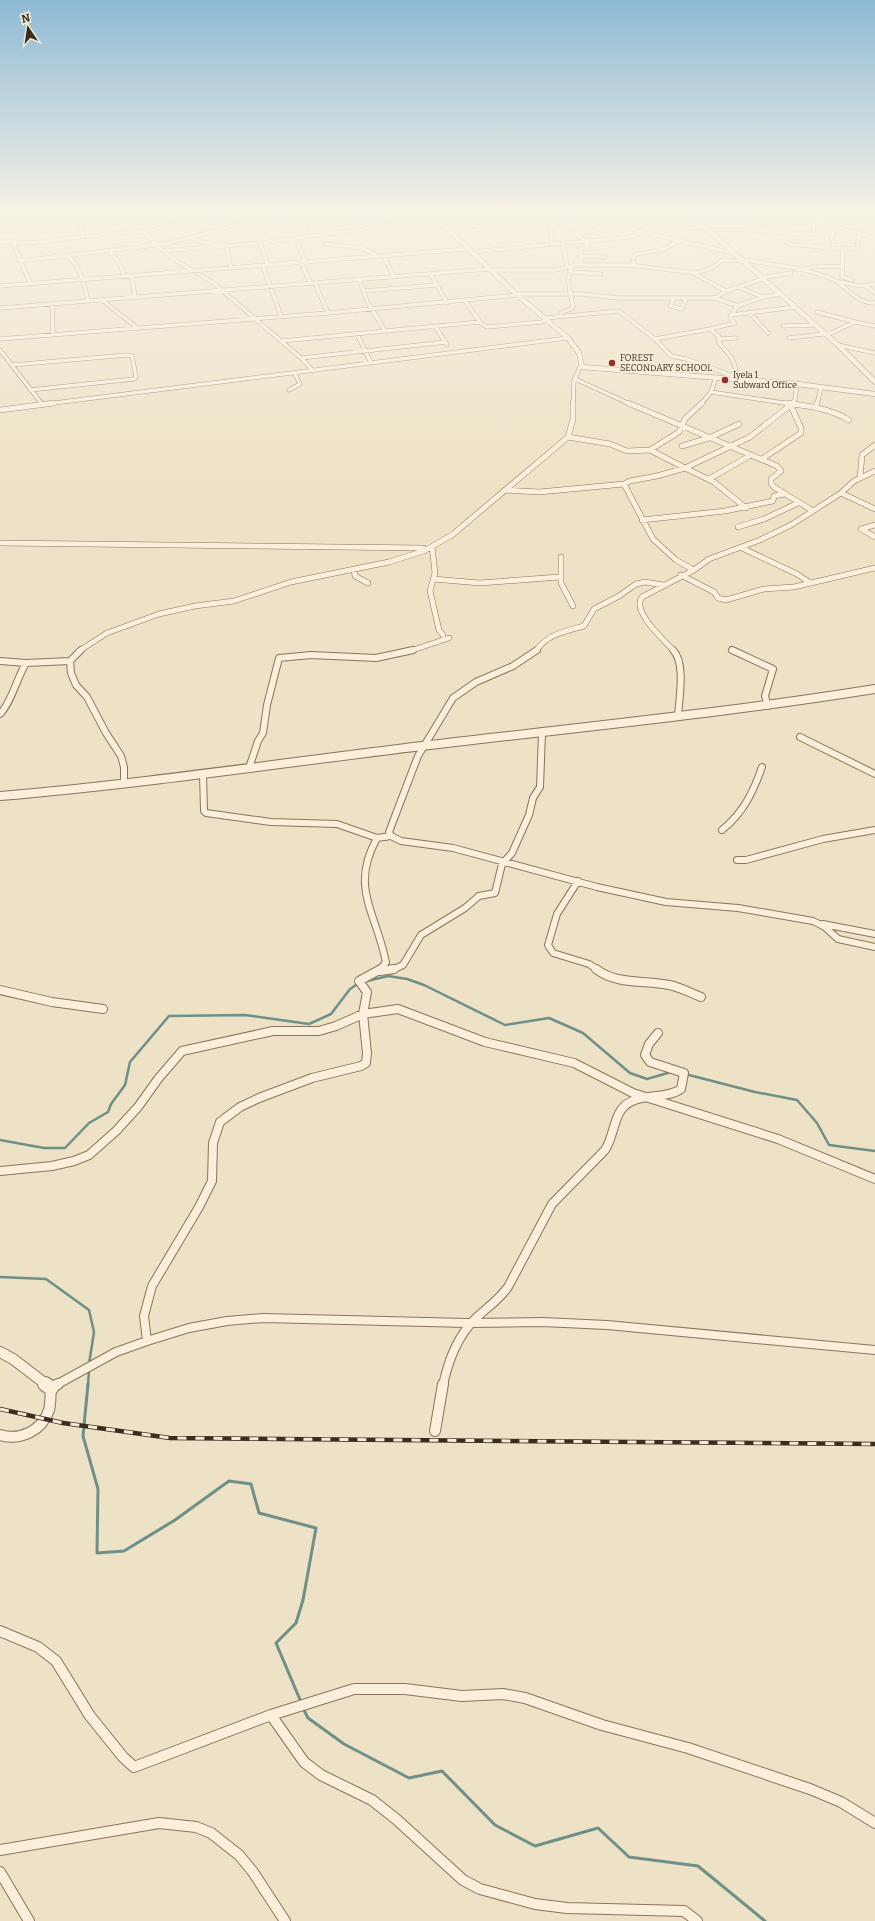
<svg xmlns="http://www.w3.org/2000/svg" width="875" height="1921" viewBox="0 0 875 1921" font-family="Bitter,serif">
  <rect width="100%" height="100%" fill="#eee2c6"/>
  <!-- farmland -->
  <path fill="#e3dcb4" d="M387,279l5,9 -24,2 -5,-9z"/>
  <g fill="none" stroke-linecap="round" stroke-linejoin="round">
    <!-- stream-far1 -->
    <path stroke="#6e9088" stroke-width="2.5" d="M367,981l21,-5 19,3 17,6 81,40 44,-7 34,15 47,40 17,6 24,-7
      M685,1074l70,18 42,8 20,23 12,22 46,6
      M0,1140l44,8h21l24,-25 19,-11 3,-8 14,-19 5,-23 39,-46 76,-1 64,9 22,-10 19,-25 9,-6
      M0,1277l46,2 43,31 5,22 -5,32
      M88,1385l1,-15"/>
    <!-- stream -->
    <path stroke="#6e9088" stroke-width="3" d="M88,1384l-5,52 15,53 -1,64 27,-2 51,-31 54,-39 22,3 8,29 57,15 -13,72 -7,23 -20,20 25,59
      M303,1708l5,10 36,26 65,34 33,-7 53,54 40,21 63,-18 31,29 69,9 67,55"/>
    <!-- minor-far4 casing -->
    <g stroke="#89745c" stroke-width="4.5">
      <path id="minor-far4" d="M31,213l10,1
        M41,213l4,8 24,-3
        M297,213l12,23
        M564,213l47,9 34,11 88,20
        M696,213l179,9
        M812,220l63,18
        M755,222l26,1
        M301,223l73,-10
        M618,224l6,-11
        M594,225l30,11
        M550,226l25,-5 8,-5
        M674,227l21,1 7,-2
        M705,229l48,1 33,3v9l3,2 54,5 14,-1 2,-15
        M143,231l13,14 22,17 34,20 89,76 12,13
        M570,232l7,2 12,12 -8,2 -1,17
        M587,232l13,-4
        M451,233l29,-4 -3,-3 8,-2
        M786,233l27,1 1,-13
        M690,236l5,-8
        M80,237l72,-7 69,-17
        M191,238l10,4 25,3 5,23
        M296,238l9,24
        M0,241l30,2 50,-6 3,-4 -7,-20
        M13,243l17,40
        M154,243l12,1 114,-31
        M260,243l8,22
        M563,243l4,24
        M326,244l36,4 16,8
        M552,244l-2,-20 12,-11
        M832,248l2,-4 -3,-6 5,-10
        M843,249l-1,28 10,3
        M163,251l97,-8 178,-24
        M110,252l8,9 6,14
        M471,252l158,-15 16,-4
        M383,255l11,21
        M67,256c13,8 18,31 21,45
        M582,256l23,1
        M739,259c28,5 73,9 97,22 14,9 20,22 39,22
        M20,261l136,-16
        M301,262l10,22
        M633,265l1,-10 30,-6 16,-9
        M263,266l18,50
        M490,270h65l21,-5h53l67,8 16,-5 10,-8 19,1
        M797,270l16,-3 29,-1
        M570,272l31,2
        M430,273l17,30
        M693,273l33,18
        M128,275l4,2 3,21
        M761,278l30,-5
        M359,279l8,22 18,30
        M836,281l23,5 16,-2
        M315,283l13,30
        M0,286l467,-37
        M866,286l9,7
        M738,287l25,10
        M363,291l74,-6
        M516,294h67l34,4h98l11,-7 37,-12
        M674,298l-4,8 12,3 4,-11
        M715,298l23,8
        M102,300l34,27
        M52,304l1,30
        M0,308l489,-39
        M749,312l19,21
        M817,312l38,10
        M561,313l12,-5 -5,-28 3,-14
        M731,315l64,-8
        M545,318l74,-7 36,28 16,17 15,3 50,18
        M479,322l8,5 55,-5 5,-2
        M435,326l12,19
        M783,326l32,-1
        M357,334l14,29
        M789,338l42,-5 24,-11 20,4
        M0,339l328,-26 189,-18
        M655,339l55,-10
        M718,339l18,-1
        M281,341l199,-19 -15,-21
        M838,345l37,8
        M0,350l42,54
        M301,358l145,-16
        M12,365l115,-10 5,1 4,21 -2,2 -104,11
        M575,379l55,25
        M736,379c1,-17 -6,-24 -17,-36v-6l-9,-8 25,-6 -5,-5 7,-12 26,-9 18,-3
        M289,390l11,-6 -5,-10
        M711,392l80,12
        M46,404l522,-66
        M573,404l1,-24 7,-15
        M701,404l10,-12 5,-15
        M792,404l3,-5 2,-15
        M817,404l4,-17"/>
    </g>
    <!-- minor-far3 casing -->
    <g stroke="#89745c" stroke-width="6">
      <path id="minor-far3" d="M628,403l149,63 4,5 -10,8v4l3,4 39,24
        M702,403l-17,16 -6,13 -29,18 35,18 65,-31 43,-34
        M785,403c22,3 44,5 64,17
        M816,408l1,-5
        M0,410l54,-7
        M568,437l42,7 17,7 23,-1
        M682,446l27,-8 30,-14
        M762,459l39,-26v-5l-10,-22
        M860,478l2,-23 13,-10
        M709,479l42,-24
        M505,490l34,2 85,-8
        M841,493l34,16
        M642,520l83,-9 48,-10 1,-5 10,-2
        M875,525l-14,4 14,8
        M738,527l26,-8 34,-16
        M0,543c141,1 282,3 423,5
        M432,547l3,26 -5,18 9,39 4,5
        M742,548l55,26 13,9
        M561,557v26l12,23
        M354,569l1,7 13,7
        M694,570l-18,-10 -23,-21 -29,-55 6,-3 27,-5 28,-8 29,14 32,26
        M681,575l33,17 4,6 8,2 38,-11 30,-2 81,-19
        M433,579l47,4 79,-6
        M732,650l2,1
        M79,651l28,-18 52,-19 36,-8 39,-5 57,-19 98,-20 35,-11 28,-16 116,-98 5,-18v-16
        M410,651l39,-13
        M536,651c11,-17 30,-20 48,-25l10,-17 25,-13 17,-12 9,-2 18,3
        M674,651c-10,-11 -43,-40 -32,-54l52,-27 15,-11 51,-19 31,-15 50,-32 13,-12 21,-10"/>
    </g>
    <!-- minor-far2 casing -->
    <g stroke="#89745c" stroke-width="8">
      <path id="minor-far2" d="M81,650l-11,11 1,12 5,12 11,12 19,36 15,23 3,11v17
        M537,650l-24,16 -37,16 -23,16 -35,58 -29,76 2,4 10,5 52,7 144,39 69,15 72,6 75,13 12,6 13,12 37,8
        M673,650c13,13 6,49 5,66
        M732,650l41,19 -8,27 3,10
        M0,661l26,2 44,-2
        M0,714c11,-11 17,-36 26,-51
        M800,737l75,37
        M249,768l9,-27 5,-8 4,-28 12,-47 32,-3 65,3 37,-8
        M203,774l1,37 2,2 65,9 66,2 40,14 14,-2
        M722,830c21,-17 31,-37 40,-63
        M377,838c-27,49 -2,73 8,120l1,4 -6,8
        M737,860h9l77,-21 52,-9
        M578,881l-21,33 -9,31 5,8 36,11 9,6
        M823,924l52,10
        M392,970l11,-5 18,-30 44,-27 14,-12 16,-3 7,-29 10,-11 17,-38 4,-17 7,-11 2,-54"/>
    </g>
    <!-- minor-far1 casing -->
    <g stroke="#89745c" stroke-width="10">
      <path id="minor-far1" d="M596,969c21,16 48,11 73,16 11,2 22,8 32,12
        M380,971l14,-2
        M0,990l52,12 51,7
        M0,1171l52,-5 22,-5 15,-6 27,-24 22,-24 20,-28 24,-28 91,-20h46l17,-5 27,-12 35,-5 87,33 89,21 59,30 145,46 97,40
        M147,1341l-3,-25 8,-30 47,-79 13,-26 1,-38 7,-21 20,-15 19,-9 53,-20 49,-12 5,-3 1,-10 -4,-39 4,-22 -8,-11 22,-12
        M56,1385l60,-33 31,-11 42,-13 38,-7 36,-3 205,5 75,-1 64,3 268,25
        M443,1385c5,-23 13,-46 30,-64 12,-12 25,-20 35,-34l44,-83 53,-54c8,-12 8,-28 16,-40 13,-19 43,-9 60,-21l3,-16 -34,-11 -5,-7 4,-11 9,-11"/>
    </g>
    <!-- minor casing -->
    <g stroke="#89745c" stroke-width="12">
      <path id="minor" d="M435,1431l8,-47
        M0,1435c20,6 42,-4 49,-25 2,-7 1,-15 2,-22l7,-4
        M0,1631l38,16 18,14 34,55 33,41 11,10 137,-52 83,-26h51l57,7 41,-2 22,4 77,27 86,23 122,41 31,13 34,21
        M271,1715l33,47 17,13 51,25 24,19 67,61 17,9 55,15 32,4 117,3 13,10
        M0,1850l159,-27 37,4 15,6 28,22 14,17 32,49
        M0,1872l29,49"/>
    </g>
    <!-- tertiary-far3 casing -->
    <g stroke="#89745c" stroke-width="5.5">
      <path id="tertiary-far3" d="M431,213l85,81 52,44 11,15 3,14 215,17 78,10
        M689,213l149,132 37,37"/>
    </g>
    <!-- tertiary-far2 casing -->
    <g stroke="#89745c" stroke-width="10">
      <path id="tertiary-far2" d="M0,796c141,-12 282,-33 422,-50 151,-18 303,-33 453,-57"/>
    </g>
    <!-- tertiary-far1 casing -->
    <g stroke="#89745c" stroke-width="12">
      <path id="tertiary-far1" d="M0,1352l13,7 34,26"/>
    </g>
    <!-- tertiary casing -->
    <g stroke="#89745c" stroke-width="16">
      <path id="tertiary" d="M45,1384l6,4"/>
    </g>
    <!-- minor-far4 -->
    <use href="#minor-far4" stroke="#f9efda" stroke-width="3.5"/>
    <!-- minor-far3 -->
    <use href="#minor-far3" stroke="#f9efda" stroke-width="5"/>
    <!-- minor-far2 -->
    <use href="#minor-far2" stroke="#f9efda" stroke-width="6"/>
    <!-- minor-far1 -->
    <use href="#minor-far1" stroke="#f9efda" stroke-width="8"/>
    <!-- minor -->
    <use href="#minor" stroke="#f9efda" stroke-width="10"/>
    <!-- tertiary-far3 -->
    <use href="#tertiary-far3" stroke="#f9efda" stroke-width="4.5"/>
    <!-- tertiary-far2 -->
    <use href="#tertiary-far2" stroke="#f9efda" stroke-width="8"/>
    <!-- tertiary-far1 -->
    <use href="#tertiary-far1" stroke="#f9efda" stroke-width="10"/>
    <!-- tertiary -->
    <use href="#tertiary" stroke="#f9efda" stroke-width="14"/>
    <!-- rail casing -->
    <g stroke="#3a2c20" stroke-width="4.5">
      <path id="rail" d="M0,1409l63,14 107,15 705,6"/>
    </g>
    <!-- rail -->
    <use href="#rail" stroke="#f5ecd6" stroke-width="3" stroke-dasharray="9" stroke-linecap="butt"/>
  </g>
  <!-- sky -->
  <linearGradient id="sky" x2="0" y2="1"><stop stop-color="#8ebad6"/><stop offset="0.44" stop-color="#f7f2e5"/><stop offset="1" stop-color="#f7f2e5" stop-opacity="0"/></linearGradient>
  <rect width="875" height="482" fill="url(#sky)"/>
  <!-- markers -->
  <g fill="#982d2e" stroke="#f5ecd6" stroke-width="1.5">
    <circle cx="612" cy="363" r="4"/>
    <circle cx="725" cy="380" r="4"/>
  </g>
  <g text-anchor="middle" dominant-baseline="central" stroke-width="3.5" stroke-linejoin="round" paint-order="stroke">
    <!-- far-poi labels -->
    <g font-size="9" fill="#3a2c20" stroke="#f5ecd6" text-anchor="start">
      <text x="620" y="358">FOREST<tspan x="620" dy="10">SECONDARY SCHOOL</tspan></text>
      <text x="733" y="375">Iyela 1<tspan x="733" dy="10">Subward Office</tspan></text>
    </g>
  </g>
  <!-- north arrow -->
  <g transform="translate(28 28) rotate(347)" stroke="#f5ecd6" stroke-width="3" paint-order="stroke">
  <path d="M0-3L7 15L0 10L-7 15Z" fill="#3a2c20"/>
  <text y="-6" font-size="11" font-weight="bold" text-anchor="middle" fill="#3a2c20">N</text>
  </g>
</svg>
